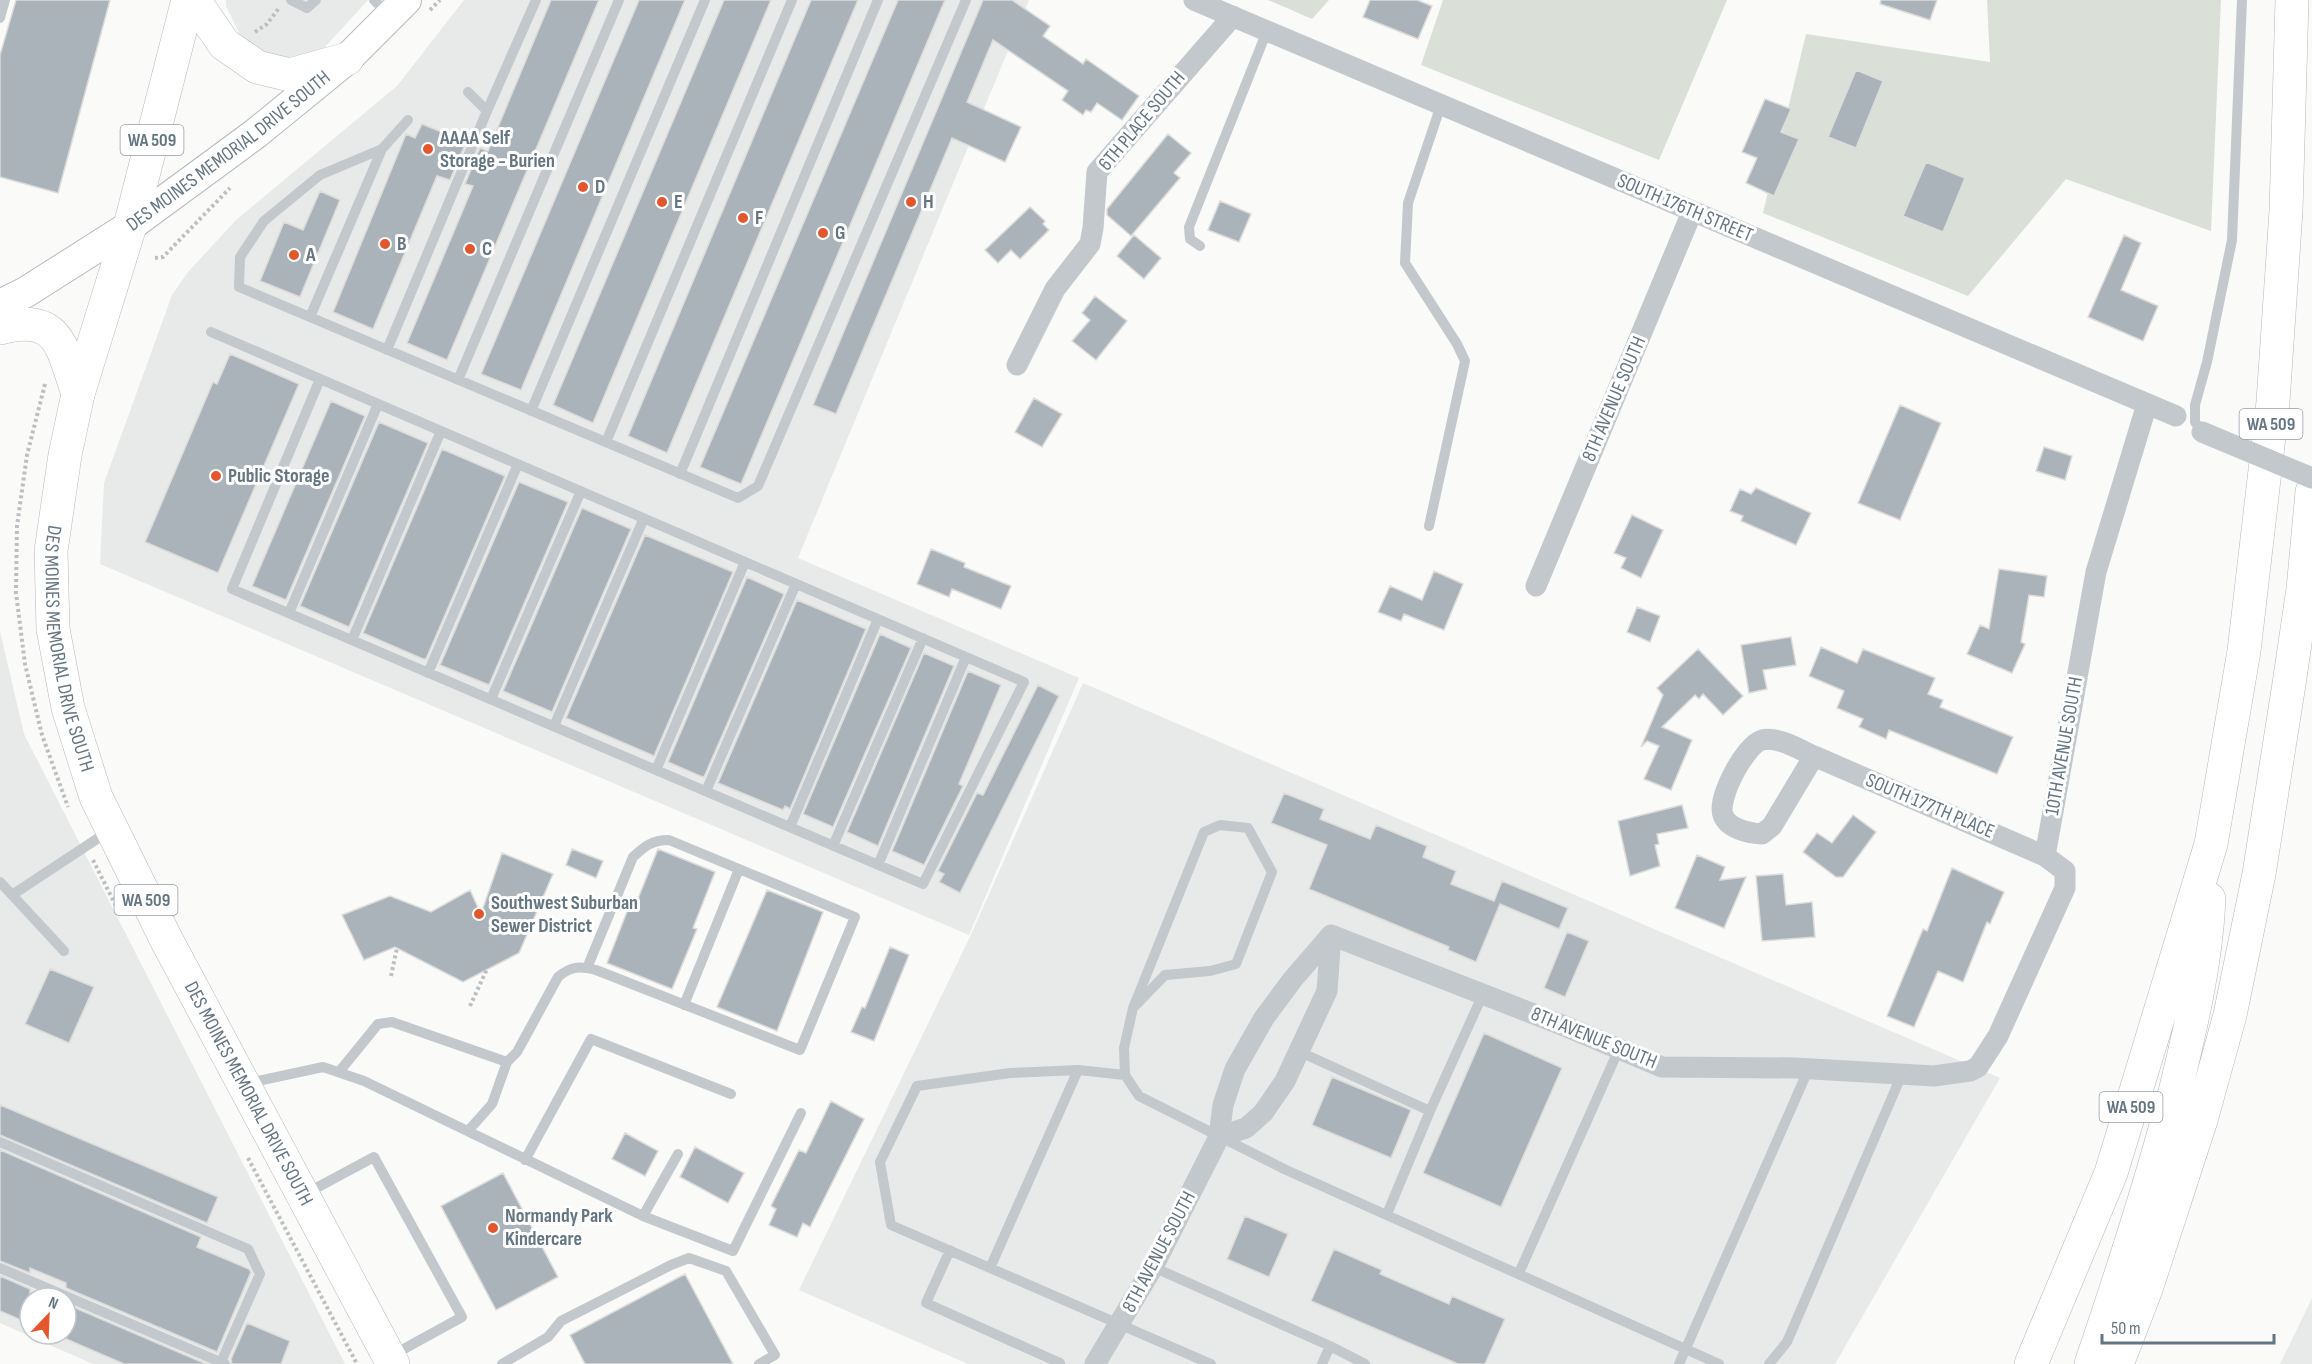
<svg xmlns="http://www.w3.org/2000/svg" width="2312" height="1364" viewBox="0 0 2312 1364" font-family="'Sofia Sans Condensed',sans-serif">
  <rect width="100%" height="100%" fill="#fafaf8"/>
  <!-- built -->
  <path fill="#e8e9e9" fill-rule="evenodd" d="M226,0h142l-44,48 -32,14 -22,-1 -27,-20 -17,-35z
    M464,0h565l-231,558 281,120 -110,257 -869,-371 4,-81 68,-188 16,-23 48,-52 161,-134z
    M0,631l24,103 321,630h-252l-93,-41zM30,1298h36v36h-36z
    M1083,683l917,395 -165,286h-867l-169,-74 170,-351z
    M2312,1298v66h-32z"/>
  <!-- green -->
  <path fill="#dadfd7" d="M1268,0h61l-17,19z
    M1443,0h284l-68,160 -238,-95z
    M1987,0h234l-10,231 -145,-52 -98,117 -205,-83 43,-179 184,28z"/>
  <!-- building -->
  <path fill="#aab3b9" stroke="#dcdcda" stroke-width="1.5" d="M16,0h94l-52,193 -58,-16v-122z
    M551,0h48l-152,360 -40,-17 66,-157 -8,-2 15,-36 8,3z
    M639,0h46l-164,390 -40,-16z
    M724,0h47l-178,423 -40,-18z
    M811,0h47l-191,453 -39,-17z
    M898,0h47l-204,484 -41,-17z
    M983,0h29l38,26 -7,10 40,28 3,-5 53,37 -17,24 -25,-17 -6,9 -5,-2 -3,5 -21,-15 6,-9 -75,-51 -26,62 54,25 -16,35 -53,-24 -116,276 -23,-9z
    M1370,0h47l15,6 -14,33 -55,-22z
    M1881,0h56l-7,20 -50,-16z
    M1856,70l27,11 -27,67 -28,-11z
    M1765,99l26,10 -10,23 18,7 -25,57 -28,-13 11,-25 -15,-6z
    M422,124l44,18 -16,38 -13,-4 -64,153 -40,-17 73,-178 9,4z
    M1168,134l23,19 -17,20 6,5 -49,58 -24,-21v-6z
    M1926,162l39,16 -22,54 -40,-16z
    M320,191l20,9 -40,97 -40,-16 24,-59 19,8z
    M1220,201l31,13 -12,28 -31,-12z
    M1030,207l15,14 -2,3 6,6 -29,29 -9,-9 -13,13 -13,-13z
    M1134,235l27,23 -17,21 -27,-23z
    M2124,235l17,8 -20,47 37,16 -15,35 -55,-24z
    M1095,296l32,25 -31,39 -24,-19 18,-21 -8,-7z
    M230,354l69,30 -81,189 -73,-31 68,-160 4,2z
    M1034,398l28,16 -20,33 -27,-15z
    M331,401l34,15 -79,184 -34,-14z
    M1900,405l41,18 -41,97 -42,-17z
    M379,422l49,21 -79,184 -49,-21z
    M2044,447l28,9 -7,24 -29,-9z
    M442,449l63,27 -79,183h-3l-60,-26z
    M519,482l49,20 -79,183 -49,-20z
    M1756,488l55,25 -15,32 -55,-24 2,-5 -13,-5 10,-22 11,5z
    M582,508l49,21 -79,183 -49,-21z
    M1632,515l31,15 -22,48 -20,-10 5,-10 -12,-5z
    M645,535l88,37 -79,184 -88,-38z
    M931,549l34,14 -1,4 47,19 -10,23 -49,-20 -3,8 -32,-13z
    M1999,569l48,7 -3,21 -15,-2 -8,47 4,2 -13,29 -45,-19 13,-29 9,4z
    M1434,571l29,13 -19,46 -40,-16 -3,7 -23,-9 12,-26 32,14z
    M747,577l37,17 -80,183 -4,-1 -32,-14z
    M797,600l69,29 -76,180 -5,-3 -2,4 -65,-27z
    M1637,607l23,9 -10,26 -23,-10z
    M880,634l31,14 -78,179 -30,-13z
    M1791,637l5,28 -33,5 4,19 -18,4 -8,-48z
    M1821,647l36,16 6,-14 72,29 -7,16 15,6 -3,7 73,30 -16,37 -108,-44 -3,9 -27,-12 4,-8 -26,-11 7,-17 -35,-15z
    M1698,649l45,47 -20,19 -20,-21 -4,5 -4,-4 -33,32 30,13 -21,50 -27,-11 15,-33 -12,-5 -6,6 22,-52 -6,-7z
    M924,653l30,13 -76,180 -31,-14z
    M968,671l33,14 -42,99 4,2 -39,79 -32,-14z
    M1038,685l21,11 -99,197 -21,-11 5,-8 -6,-3 39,-78 6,2z
    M1284,793l40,16 -4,10 50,20 6,-14 51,21 -4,11 33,14 -5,13 43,17 8,-20 66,27 -9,21 -59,-25 -24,58 -28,-12 1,-3 -140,-58 18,-44 -56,-22z
    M1682,805l6,23 -31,6 2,10 -4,1 5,21 -30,10 -12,-55z
    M1853,815l23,17 -33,45h-7l-33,-25 14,-19 15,10z
    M572,849l31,12 -7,17 -30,-13z
    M658,849l57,23 -22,56 4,1 -25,60 -65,-26 23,-59 5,2z
    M502,853l51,21 -34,79 -56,29 -68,-35 -31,13 -22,-45 48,-19 41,16 39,-22 11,24z
    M1697,855l28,12 -5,13 26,-3 -22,51 -49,-20z
    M1952,868l52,24 -14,32 -3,-2 -24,60 -25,-11 -24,56 -27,-11 36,-87 4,2z
    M1783,874l3,31 26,-3 3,35 -53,4 -6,-65z
    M767,890l56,22 -46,119 -60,-24z
    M1567,932l22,9 -24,56 -21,-9z
    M890,947l19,8 -35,86 -23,-9 11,-25 3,1z
    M50,969l44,18 -25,56 -44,-19z
    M1484,1033l78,35 -61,139 -78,-34z
    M1332,1077l79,33 -20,48 -79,-33z
    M831,1101l33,18 -54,108 -7,-4 -6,14 -28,-12 7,-16 -5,-3 28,-56 7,3z
    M0,1105l218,92 -11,26 -207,-88z
    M625,1133l33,18 -13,25 -33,-17z
    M695,1147l49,26 -16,30 -48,-26z
    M0,1150l201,87 -4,10 52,22 2,3 -34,80 -151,-64v-5l-36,-15v5l-30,-12z
    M503,1173l55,104 -62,33 -55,-104z
    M1245,1216l43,18 -19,43 -42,-18z
    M1334,1249l48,21 -2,4 69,30 3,-8 53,23 -20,45h-27l-147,-63z
    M685,1274l48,90h-148l-15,-29z
    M0,1276l30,13v35l-30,-13z
    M66,1304l140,60h-82l-58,-25z
    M247,1323l43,18 -9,23h-49l-1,-5z"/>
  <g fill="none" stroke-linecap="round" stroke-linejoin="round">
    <!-- secondary casing -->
    <g stroke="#b3babf" stroke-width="32">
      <g id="secondary">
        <path id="s1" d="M0,305l26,-13 104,-66 125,-92 92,-75 59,-59"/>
      </g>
    </g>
    <!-- primary casing -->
    <g stroke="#b5babe" stroke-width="34">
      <g id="primary">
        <path id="s2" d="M188,0l-58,226 -52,168 -13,61 -14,96 2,78 15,79 28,89 70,142 227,425"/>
        <path d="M194,0l30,44 33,23 33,8 57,-16"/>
        <path d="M0,328c60,-16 62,20 78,66"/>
      </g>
    </g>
    <!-- highway casing -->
    <g stroke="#b4b9bd" stroke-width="34">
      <path id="highway" d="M2031,1364l80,-191 100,-329 33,-193 29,-249 13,-191 6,-211
        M2091,1364c31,-91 61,-182 85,-276 15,-62 30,-124 33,-189
        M2117,1364l29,-75 55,-169 29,-105 29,-141 30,-190 14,-95 9,-97"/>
    </g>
    <!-- path -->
    <path stroke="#bbbfc2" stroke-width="4" stroke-dasharray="3 3" stroke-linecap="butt" d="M430,10l10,-10
      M255,32l12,-8 12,-16
      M155,258l8,-1 67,-69
      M45,384l-18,71 -10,71 -1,67 9,71 17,71 26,72
      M93,860l26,52
      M391,976l6,-28
      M470,1006l17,-37
      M248,1158l109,206"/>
    <!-- lane -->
    <path stroke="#c3c8cc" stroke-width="10" d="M291,0l16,8 9,-8
      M374,0l14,14
      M0,18l5,-18
      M487,111l49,-111
      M382,149l-62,26 -56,46 -24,36 -1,30 499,211 20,-12 208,-486
      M1200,246l-10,-7 -1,-12 78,-196
      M310,317l72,-168 26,-29
      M211,332c271,116 542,233 813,350l-101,202 -691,-295 88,-210
      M387,350l100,-239 -19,-19
      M458,380l161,-380
      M531,411l174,-411
      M2202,432l-7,-10v-17l12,-43 25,-122 10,-240
      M606,442l186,-442
      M680,474l198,-474
      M1429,526l36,-165 -8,-17 -52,-81 3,-60 33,-98
      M289,613l89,-209
      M352,640l89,-209
      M428,673l90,-209
      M491,699l90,-208
      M554,726l90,-208
      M656,770l89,-208
      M706,791l90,-207
      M790,827l88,-208
      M833,846l90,-208
      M878,865l88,-208
      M0,882l64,69
      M12,895l97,-64
      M684,1005l55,-136
      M1133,1008l71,-176 16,-7 28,3 24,44 -36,92 -26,7 -45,4 -32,33 -9,40 1,27 14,21 145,73 435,195
      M1300,1052l130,59
      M339,1072l39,-48 14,-2 115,40 10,-10 41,-75c13,-11 21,-11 38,-7l204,80 55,-133 -186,-77c-17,0 -24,6 -36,17l-46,111
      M1125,1075l-47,-5 -68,3 -93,13 -37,76 11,63 320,139
      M249,1083l74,-16 41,14 279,135 90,35 68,-138
      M468,1131l24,-27 15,-42
      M0,1142l248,107 12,25 -39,88
      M525,1160l66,-121 140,55
      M305,1194l69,-37 88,160 -71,39
      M1387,1214l43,-103 53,-117
      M643,1216l35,-62
      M950,1250l-24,53 134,60
      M1153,1267l177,79 -8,18
      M0,1268l225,96
      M990,1268l88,-198
      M1519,1273l100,-224
      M1330,1346l35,18
      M502,1364l46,-27 13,-16 110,-56 18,-7 37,13 49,84 -16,9
      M1679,1364l130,-296
      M1769,1364l18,-22 115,-268"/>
    <!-- street -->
    <path stroke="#c3c8cc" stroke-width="21" d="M1194,0l982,416
      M1017,365l38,-76 35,-45 3,-16 4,-56 136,-156
      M1536,586l156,-374
      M1814,756l-42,70 -10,8c-13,-1 -34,-5 -39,-19 -6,-17 22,-70 39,-75 16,-4 38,10 52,16l231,100
      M1331,935l236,92 95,40 133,1 139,8 36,-5 8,-4 20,-31 67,-148v-17l-20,-15 51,-284 51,-168
      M1219,1137l27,-9 17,-15 22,-32 42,-90 4,-56
      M1095,1364l58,-97 66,-130 4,-32 12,-36 29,-51 29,-39 38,-44"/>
    <!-- secondary -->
    <use href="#secondary" stroke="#fff" stroke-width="30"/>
    <!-- primary -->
    <use href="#primary" stroke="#fff" stroke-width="33"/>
    <!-- highway -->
    <use href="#highway" stroke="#fff" stroke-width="33"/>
    <!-- street-bridge -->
    <path stroke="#c3c8cc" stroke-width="21" d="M2202,432l110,46"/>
  </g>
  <!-- markers -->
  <g fill="#e4572e" stroke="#fff" stroke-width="2">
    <circle cx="428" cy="149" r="6"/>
    <circle cx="583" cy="187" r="6"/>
    <circle cx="662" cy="202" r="6"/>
    <circle cx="911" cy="202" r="6"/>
    <circle cx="743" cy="218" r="6"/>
    <circle cx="823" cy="233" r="6"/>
    <circle cx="385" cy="244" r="6"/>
    <circle cx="470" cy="249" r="6"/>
    <circle cx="294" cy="255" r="6"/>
    <circle cx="216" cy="476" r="6"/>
    <circle cx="479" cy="914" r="6"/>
    <circle cx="493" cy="1228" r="6"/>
  </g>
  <g text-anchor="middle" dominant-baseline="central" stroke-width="6" stroke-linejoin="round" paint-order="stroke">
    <!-- shield labels -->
    <g fill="#fff" stroke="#939fa8" stroke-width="1.5">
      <rect x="120.5" y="125" width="63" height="30" rx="4.5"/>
      <rect x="2239.5" y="409" width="63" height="30" rx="4.5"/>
      <rect x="114.5" y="885" width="63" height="30" rx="4.5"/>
      <rect x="2099.5" y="1092" width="63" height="30" rx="4.5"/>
    </g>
    <g font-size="18" font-weight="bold" fill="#657683">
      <text x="152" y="140">WA 509</text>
      <text x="2271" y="424">WA 509</text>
      <text x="146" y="900">WA 509</text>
      <text x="2131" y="1107">WA 509</text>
    </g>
    <!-- street labels -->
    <g font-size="20" fill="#657683" stroke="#fff">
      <text transform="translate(1142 121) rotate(-50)">6TH PLACE SOUTH</text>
      <text stroke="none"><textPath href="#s1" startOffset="276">DES MOINES MEMORIAL DRIVE SOUTH</textPath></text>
      <text transform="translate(1685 208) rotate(23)">SOUTH 176TH STREET</text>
      <text transform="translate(1614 399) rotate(-67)">8TH AVENUE SOUTH</text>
      <text stroke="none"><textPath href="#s2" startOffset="668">DES MOINES MEMORIAL DRIVE SOUTH</textPath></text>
      <text transform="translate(2064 746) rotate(-80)">10TH AVENUE SOUTH</text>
      <text transform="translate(1930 806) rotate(23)">SOUTH 177TH PLACE</text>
      <text transform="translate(1594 1038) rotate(22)">8TH AVENUE SOUTH</text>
      <text stroke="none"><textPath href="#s2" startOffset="1154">DES MOINES MEMORIAL DRIVE SOUTH</textPath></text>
      <text transform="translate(1159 1252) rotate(-62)">8TH AVENUE SOUTH</text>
    </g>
    <!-- poi labels -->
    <g font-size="20" font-weight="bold" fill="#657683" stroke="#fff" text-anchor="start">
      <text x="440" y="138">AAAA Self<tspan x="440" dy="23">Storage - Burien</tspan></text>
      <text x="595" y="187">D</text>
      <text x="674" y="202">E</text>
      <text x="923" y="202">H</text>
      <text x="755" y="218">F</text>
      <text x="835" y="233">G</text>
      <text x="397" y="244">B</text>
      <text x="482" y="249">C</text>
      <text x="306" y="255">A</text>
      <text x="228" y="476">Public Storage</text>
      <text x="491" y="903">Southwest Suburban<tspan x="491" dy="23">Sewer District</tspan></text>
      <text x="505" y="1216">Normandy Park<tspan x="505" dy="23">Kindercare</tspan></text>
    </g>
  </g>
  <!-- north arrow -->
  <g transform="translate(48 1316) rotate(23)"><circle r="28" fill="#ffffff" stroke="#c1c8cd" stroke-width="1.5"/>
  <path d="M0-4.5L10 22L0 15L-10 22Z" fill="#e4572e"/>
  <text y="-9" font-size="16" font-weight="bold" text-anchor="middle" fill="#657683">N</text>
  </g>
  <!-- scale -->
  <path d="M2102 1334v9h172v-9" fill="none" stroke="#657683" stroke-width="3"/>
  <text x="2111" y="1334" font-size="18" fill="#657683" stroke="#ffffff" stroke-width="4.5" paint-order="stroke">50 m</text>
</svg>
